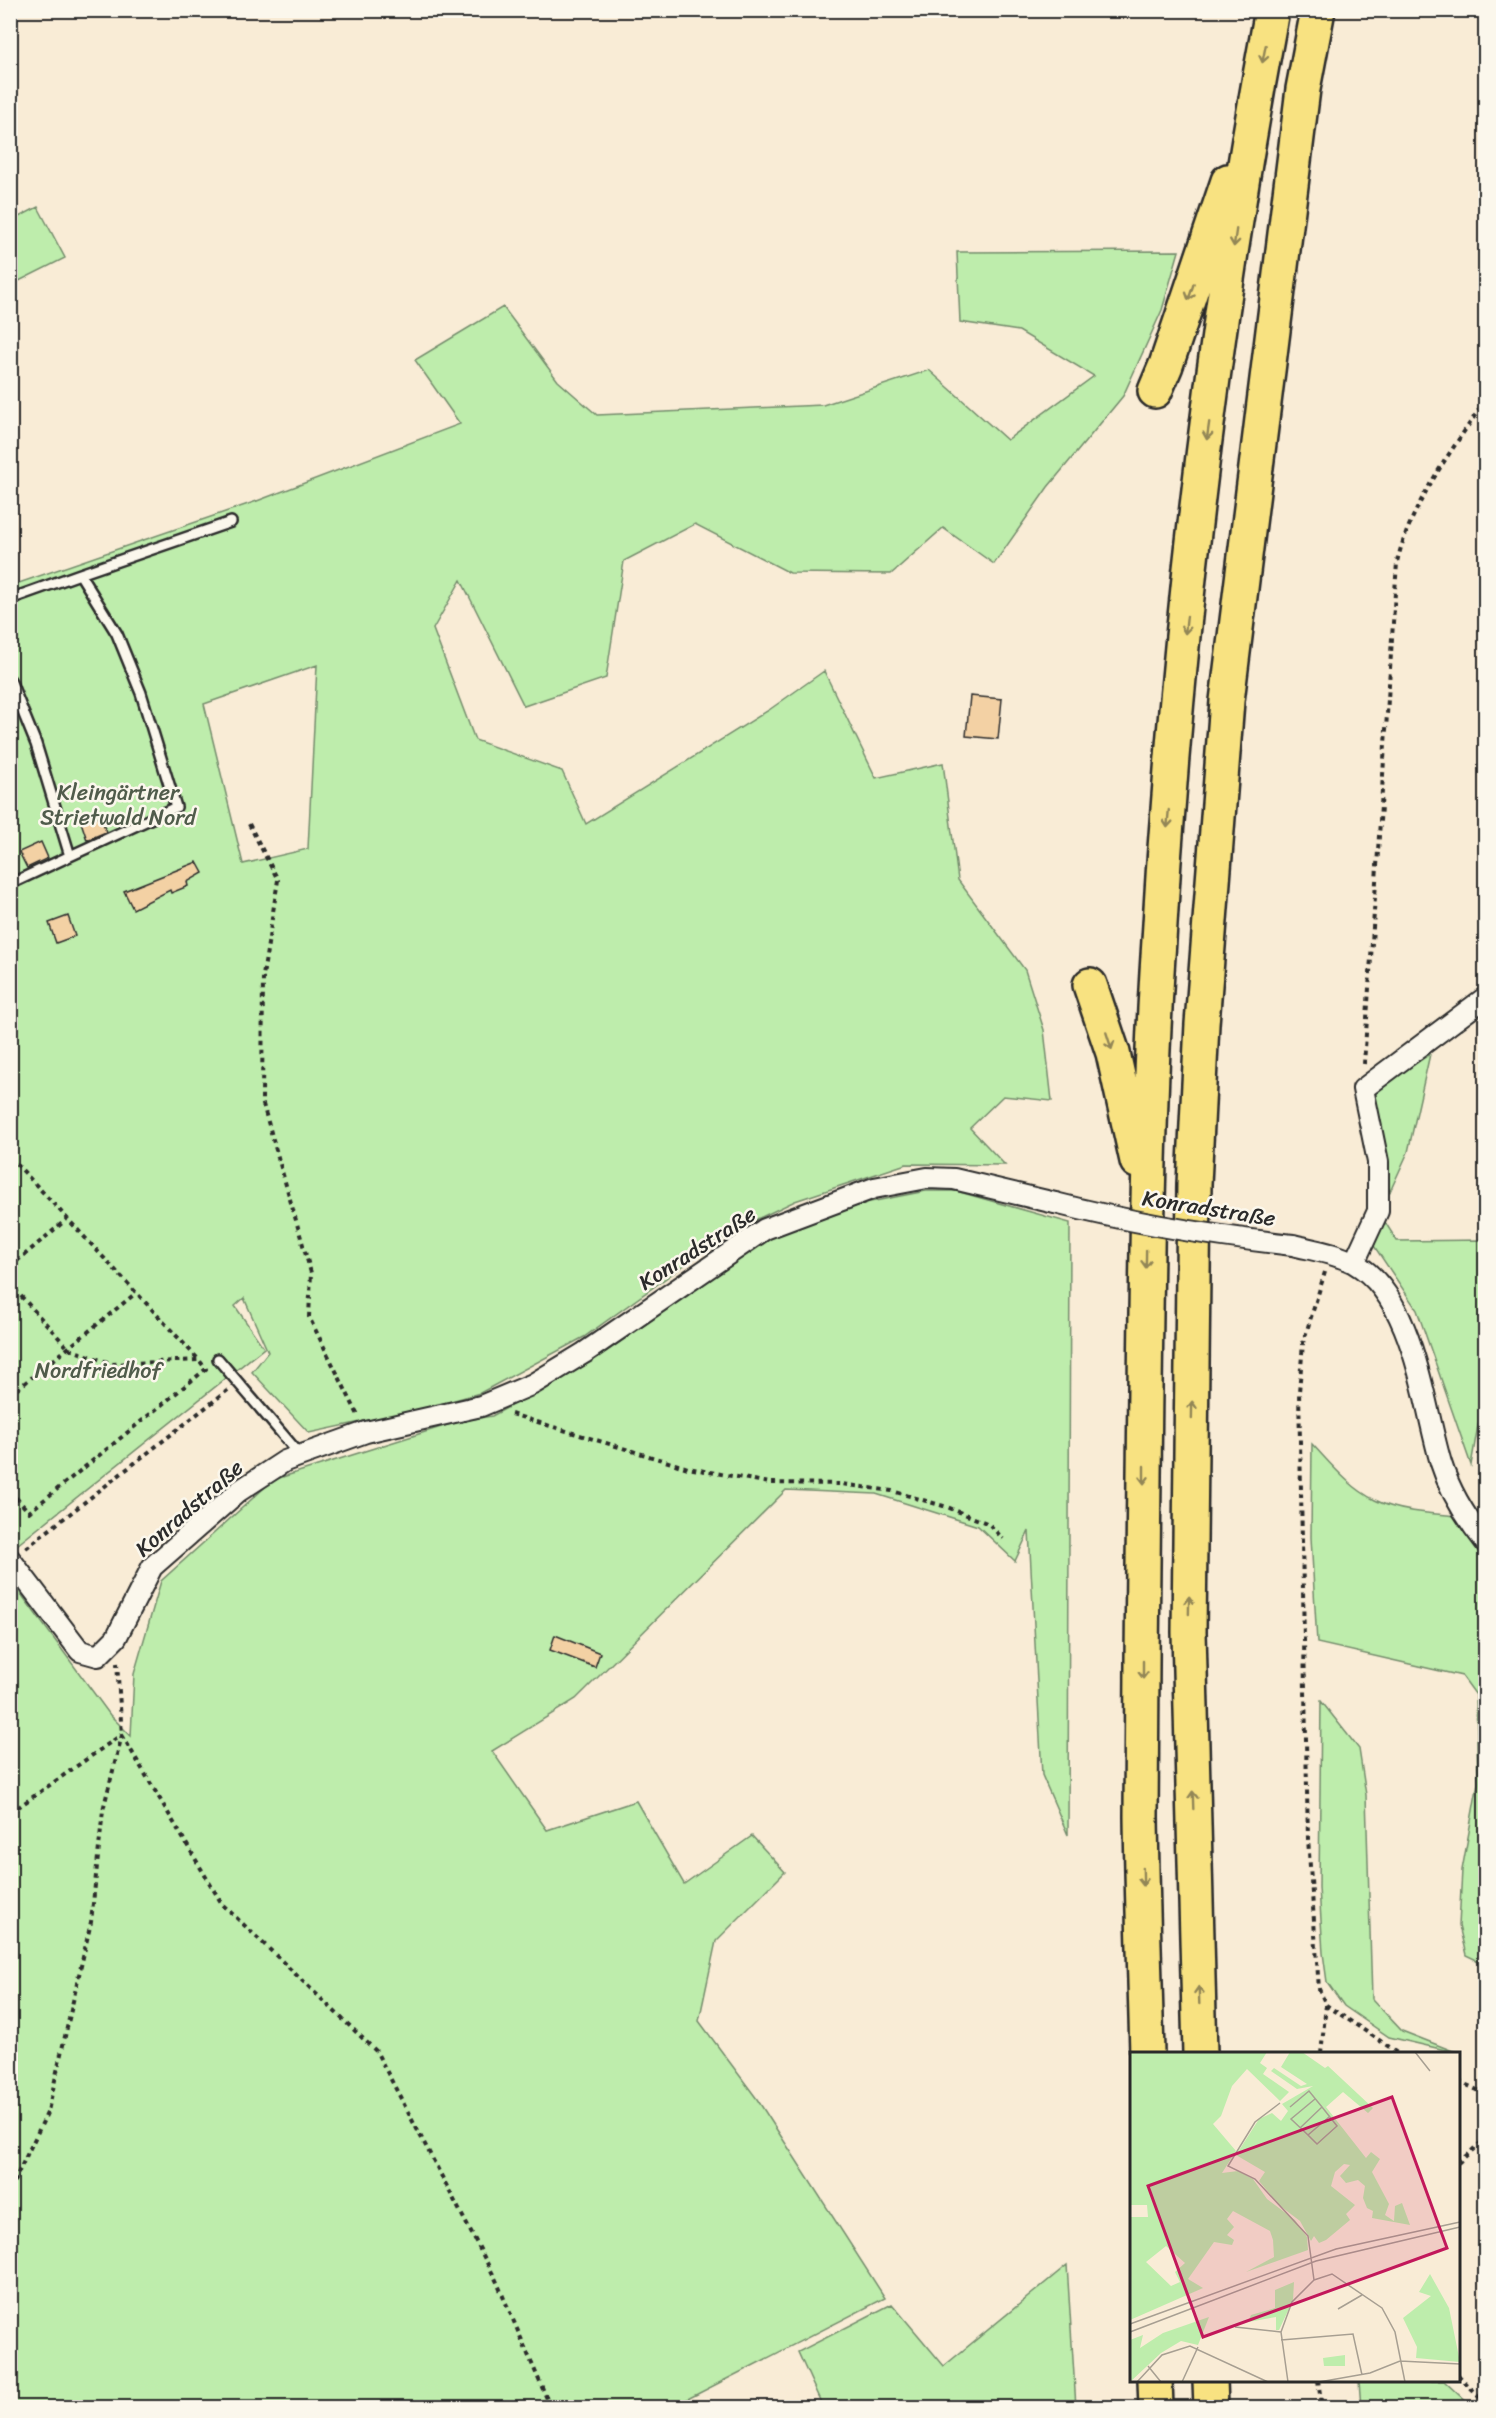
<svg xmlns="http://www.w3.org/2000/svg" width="1496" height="2418" viewBox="0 0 1496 2418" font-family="Sriracha,sans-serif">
  <rect width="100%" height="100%" fill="#f9ecd6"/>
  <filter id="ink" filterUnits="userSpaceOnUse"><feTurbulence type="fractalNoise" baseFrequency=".0167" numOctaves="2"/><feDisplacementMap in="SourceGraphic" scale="12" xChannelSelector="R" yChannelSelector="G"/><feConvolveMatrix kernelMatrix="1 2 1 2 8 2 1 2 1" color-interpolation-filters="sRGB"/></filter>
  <g filter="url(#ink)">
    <!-- green -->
    <path fill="#beedac" stroke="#748c6c" stroke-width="1.5" fill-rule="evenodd" d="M38,207l27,51 -54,27v-64z
      M1179,251l-17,59 -39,86 -75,91 -54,77 -51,-36 -52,46 -101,-1 -95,-49 -71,37 -18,117 -82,28 -63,-126 -28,49 42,111 87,31 24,53 183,-114 55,-39 52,107 67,-15 15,117 67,90 19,60 8,71 -49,-5 -33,32 35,37 -99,-1 -111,37 -44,21 -36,21 -131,94 -104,56 -58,16 -113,24 -57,-61 16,-20 -24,-54 -9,8 29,42 -252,201 -2,-963 247,-85 203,-77 -45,-64 88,-53 55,74 39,34 226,-10 106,-35 78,70 87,-64 -75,-45 -59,-9 -3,-70zM317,665l-9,184 -65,15 -39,-160z
      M1430,1054l-22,98 -20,44 -13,-84 1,-20 17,-14z
      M926,1191h30l114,32 -2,612 -26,-60 -13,-244 -14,30 -37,-35 -102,-32 -90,-4 -210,209 -84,52 55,79 89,-29 48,83 68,-48 33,36 -69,69 -17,80 58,78 128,199 -213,109h-661l-1,-828 100,136 21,21 3,-62 27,-93 112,-101 187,-59 32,-5 102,-56 176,-122 95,-35z
      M1383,1219l14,22 88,-1 -6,180 -8,45 -54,-155 -43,-64z
      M1312,1444c19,20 38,44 63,56 23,12 58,14 84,16l13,24 13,16v408l-19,-9 -7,-29 3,-56 16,-87 -2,-88 -14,-19 -145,-33 -6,-106z
      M1321,1701l38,48 7,46 6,204 30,32 56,22 -69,-16 -45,-31 -17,-24 -4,-29 -4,-66z
      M1067,2265l9,142h-253l-25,-55 94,-48 52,62z
      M1359,2381h85l28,26h-111z"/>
    <!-- building -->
    <path fill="#f3d1a4" stroke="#2b2b2b" stroke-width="1.5" d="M970,696l32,3 -4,40 -32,-3z
      M101,816l5,16 -19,8 -6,-18z
      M41,842l7,16 -21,10 -8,-16z
      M197,862l6,11 -16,9 1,4 -17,7 -1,-3 -37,19 -9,-18z
      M68,916l7,20 -19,7 -7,-20z
      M555,1635l45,18 -5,14 -45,-17z"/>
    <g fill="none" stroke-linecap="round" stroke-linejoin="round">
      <!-- lane casing -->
      <g stroke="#2b2b2b" stroke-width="14">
        <path id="lane" d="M80,574l151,-52
          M10,599l70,-25 37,60 24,59 35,114 -106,49 -34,-112 -26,-64
          M10,884l60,-28
          M218,1359l83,97"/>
      </g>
      <!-- street casing -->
      <g stroke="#2b2b2b" stroke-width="24">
        <path id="street" d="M1293,1245c20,5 42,8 61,18 60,34 69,140 87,200 9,29 26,56 45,80
          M1354,1263l24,-52v-49l-15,-73 123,-92
          M10,1559l70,92 18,5 18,-18 36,-71 87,-76 46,-30 81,-29 115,-26 52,-22 51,-31 181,-124 109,-41 53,-10 27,1 101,24"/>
      </g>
      <!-- highway casing -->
      <g stroke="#2b2b2b" stroke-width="38">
        <path id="highway" d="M1155,391l11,-26 62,-184
          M1090,985l23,68 24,108
          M1147,2054c-2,-79 -5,-159 -6,-237 0,-114 2,-227 3,-341 2,-168 3,-336 13,-504 18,-320 56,-647 115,-962
          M1200,2054l-11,-422 5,-448 8,-160 25,-323 76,-612 15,-79
          M1155,2380l1,28
          M1210,2380l1,28"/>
      </g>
      <!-- path -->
      <path stroke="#2b2b2b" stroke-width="4" stroke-dasharray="4.5 4.5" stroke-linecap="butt" d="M249,824l29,56 -15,96 -1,125 49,172 -2,44 49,98
        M1364,1064l33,-502c14,-59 56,-113 89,-163
        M10,1157l189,203 -86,4 -44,-15 -59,-65
        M10,1267l57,-48
        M1325,1272l-22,71 -4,49 9,447 11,150 7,16 74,49
        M10,1395l126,-102
        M511,1414l177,54 82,15 71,1 51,7 55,16 42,17 14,15
        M10,1491l19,21 177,-143 -7,-9
        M26,1548l202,-158
        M122,1735l100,169 154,147 120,229 55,128
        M10,1813l111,-78
        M1321,2054l5,-49
        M1458,2081l28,13
        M1458,2163l28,-25
        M10,2190l38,-79 43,-189 12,-112 19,-75 -5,-72
        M1458,2375l28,28
        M1318,2380l4,28"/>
      <!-- lane -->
      <use href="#lane" stroke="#fbf7ec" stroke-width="9"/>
      <!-- street -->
      <use href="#street" stroke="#fbf7ec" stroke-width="20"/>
      <!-- highway -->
      <use href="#highway" stroke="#f8e281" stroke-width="33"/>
      <!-- street-bridge casing -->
      <g stroke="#2b2b2b" stroke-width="24" stroke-linecap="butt">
        <path id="street-bridge" d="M1055,1203c78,20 157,33 238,42"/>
      </g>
      <!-- street-bridge -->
      <use href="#street-bridge" stroke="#fbf7ec" stroke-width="20"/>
    </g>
    <!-- one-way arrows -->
    <defs><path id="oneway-shaft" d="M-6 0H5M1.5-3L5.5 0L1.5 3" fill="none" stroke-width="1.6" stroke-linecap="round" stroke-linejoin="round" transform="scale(1.5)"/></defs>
    <g stroke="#928656">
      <use href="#oneway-shaft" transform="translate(1264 54) rotate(101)"/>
      <use href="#oneway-shaft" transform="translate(1235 238) rotate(98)"/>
      <use href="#oneway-shaft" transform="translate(1191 292) rotate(108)"/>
      <use href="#oneway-shaft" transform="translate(1208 431) rotate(98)"/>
      <use href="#oneway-shaft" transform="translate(1186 625) rotate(96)"/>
      <use href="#oneway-shaft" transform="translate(1168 819) rotate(95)"/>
      <use href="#oneway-shaft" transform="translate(1109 1041) rotate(72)"/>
      <use href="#oneway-shaft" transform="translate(1146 1259) rotate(91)"/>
      <use href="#oneway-shaft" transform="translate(1192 1410) rotate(-89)"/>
      <use href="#oneway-shaft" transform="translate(1144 1475) rotate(90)"/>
      <use href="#oneway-shaft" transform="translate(1189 1605) rotate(-89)"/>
      <use href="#oneway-shaft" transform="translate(1143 1670) rotate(90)"/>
      <use href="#oneway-shaft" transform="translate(1193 1800) rotate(-92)"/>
      <use href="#oneway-shaft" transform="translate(1143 1877) rotate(89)"/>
      <use href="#oneway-shaft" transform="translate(1199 1995) rotate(-92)"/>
    </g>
  </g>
  <g text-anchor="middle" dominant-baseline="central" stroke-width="5" stroke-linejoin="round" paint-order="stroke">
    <!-- park labels -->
    <g font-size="22" fill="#505c4b" stroke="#fbf7ec">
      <text x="118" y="792">Kleingärtner<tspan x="118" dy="25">Strietwald Nord</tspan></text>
      <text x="98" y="1370">Nordfriedhof</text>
    </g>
    <!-- street labels -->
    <g font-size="22" fill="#2b2b2b" stroke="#fbf7ec">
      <text transform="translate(1209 1208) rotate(9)">Konradstraße</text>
      <text transform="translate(697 1248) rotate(-33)">Konradstraße</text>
      <text transform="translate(189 1508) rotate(-41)">Konradstraße</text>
    </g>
  </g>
  <!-- overview -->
  <g transform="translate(1130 2052)">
    <rect width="330" height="330" fill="#f9ecd6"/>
    <path d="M0,0h137l-7,11 7,5 -4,6 26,18 -9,9 -33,-32 -15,17 -11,30 -8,8 23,27 -14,22 16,-2 15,8 14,20 28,21 12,17 1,13 -62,22 28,-15 -1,-17 -3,-9 -37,-20 -6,8 7,8 -7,8 7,5 -2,5 -18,-3 -26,37 15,9 -73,32v-103h18l-1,-12h-17zM36,194l19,17 -10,9 5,10 -9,4 -25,-24zM160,0h12l23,16 3,-2 45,42 -5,5 -25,-21 -17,15 40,51 5,-6 9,7 -8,13 17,32 -4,11 9,6 1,-15 7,-3 8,22 -38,-7 1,-7 -6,-3 -4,-10 2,-12 -7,-6 -12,3 -6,-7 10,-11 -6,-1 -9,8 -4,14 24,19 -9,9 4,6 -24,20 -7,3 -5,-7 -3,5 -11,-20 -21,-16 -20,-24 6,-9 -29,-17 23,-36 13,-6 9,8 7,-10 -6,-7 31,-18 -16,3 -26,-18 3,-3 27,18 6,-2 -26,-17zM300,222l19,34 11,54 -44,-4 1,-11 -14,-29 28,-22 -12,-4zM164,230l-1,18 -14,30h-3v-13l-28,5 3,-7 24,-7v-18zM79,265l-11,28 -17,-4 -20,12 -31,29v-42l13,-5 -3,13 23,-15zM215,303v11h-21l-1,-8z" fill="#beedac" fill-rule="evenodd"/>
    <path fill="none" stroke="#a79f92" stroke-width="1.5" d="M285,0l15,19M150,51l-25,19 -27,44 27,13 53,57 6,44 -22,22 -11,30 7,50M160,55l19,-16 13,16 -22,21M192,55l15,19 -20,18 -9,-9 21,-18M178,83l-17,-16 24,-20M184,228l18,-6 50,34 13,24 10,50M208,257l24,-14M0,272l206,-75 124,-27M105,275l46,5M0,280l186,-71 144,-34M151,288l72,-6 9,41M18,314l13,16M7,330l25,-27 28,-9 78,36M52,330l16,-35M189,330l51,-9 30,-12 60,3"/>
    <path fill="#c2185b" fill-opacity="0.15" stroke="#c2185b" stroke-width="3" d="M262,45l55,151 -244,89 -55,-151z"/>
    <rect width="330" height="330" fill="none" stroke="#2b2b2b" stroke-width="3"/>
  </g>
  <!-- margin -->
  <rect width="1496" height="2418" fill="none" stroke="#fbf7ec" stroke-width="36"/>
  <rect x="18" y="18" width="1460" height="2382" fill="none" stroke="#2b2b2b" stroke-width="2" filter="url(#ink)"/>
</svg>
